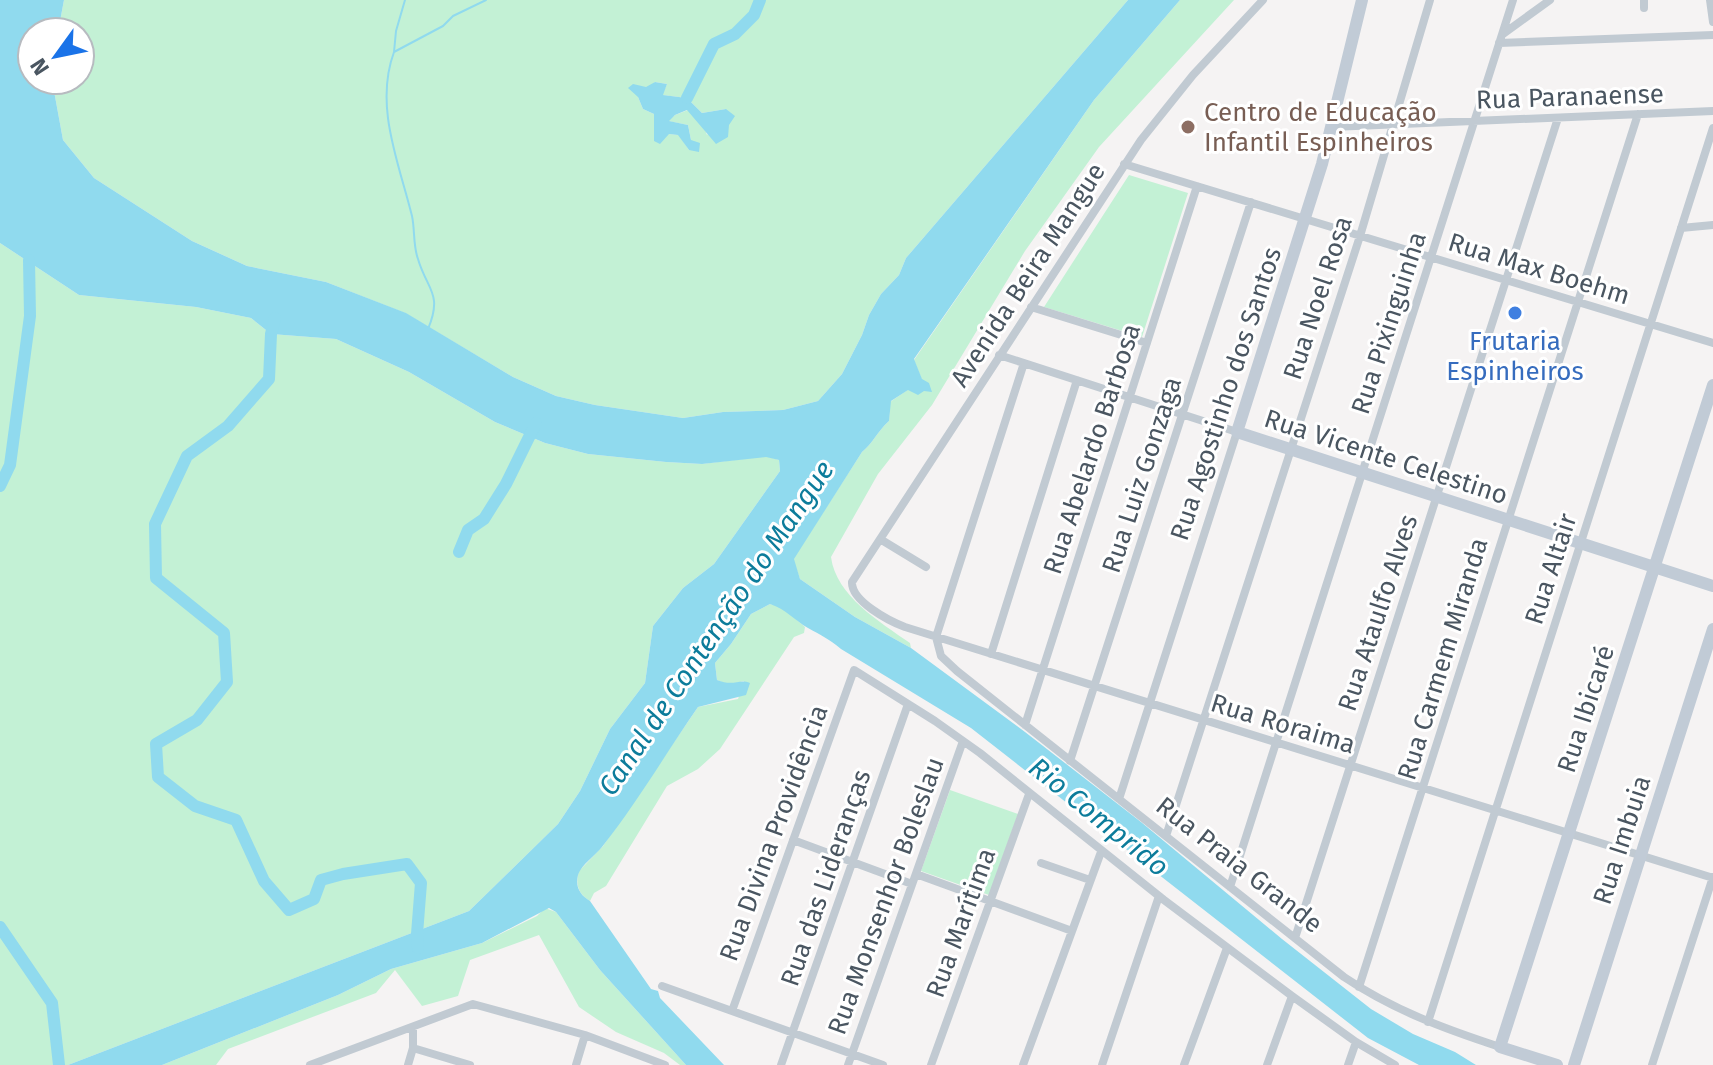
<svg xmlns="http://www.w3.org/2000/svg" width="1713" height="1065" viewBox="0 0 1713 1065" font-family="'Fira Sans',sans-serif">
  <rect width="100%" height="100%" fill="#f5f3f3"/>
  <!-- green -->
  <path fill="#c3f1d5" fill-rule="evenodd" d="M64,0h1064l-222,258 -7,17 -18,19 -12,21 -7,20 -20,39 -24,27 -35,9 -60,2 -40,6 -88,-13 -39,-9 -43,-19 -108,-64 -79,-31 -79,-16 -55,-25 -98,-63 -31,-38 -11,-60h28v-48h-22zM655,82l12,2 -5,11 25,3 15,15 24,-4 -19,26 -3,-8 -16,-17 -13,5 -7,6 20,4 3,15 -2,10 -10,-15 -10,-1 -15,-20 -11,-5 -5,-12z
    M1180,0h54l-135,147 -74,104 -93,154 -54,69 -47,83c5,39 49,65 79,86l1,5 -56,-31 -55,-38 -7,-20 69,-107c11,-9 15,-20 27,-31l1,-19 32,-22 -8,-20 180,-260z
    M1129,175l59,18 -46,144 -98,-30z
    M0,243l79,52 117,12 55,11 20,16 65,5 73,33 86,50 50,21 43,11 78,8 36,2 64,-8 13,4 1,11 -66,93 -31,24 -30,38 -8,57 -35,46 -30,62 -22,33 -89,87 -401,154h-68z
    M770,604l12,3 23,20 -1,6 -10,4 -74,112 -22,20 -31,17 -61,100 -12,7 -4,8c-12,-7 -15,-17 -11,-30l24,-25 95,-139 40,-8 6,-18 -15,4 -12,-5 -2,-17 16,-19 20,-30z
    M950,790l68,24 -29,81 -68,-24z
    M545,908l11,4 44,58 86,95h-6l-16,-12 -48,-21 -37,-25 -40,-72 -69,25 -12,36 -36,10 -27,-36 -19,23 -148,56 -12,16h-54l176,-70 53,-26 91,-26 55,-27z"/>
  <!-- water -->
  <path fill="#90daee" d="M0,0h64l-6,32h-26v48h20l11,60 31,38 98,63 55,25 79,16 80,31 107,64 43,19 39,9 88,13 40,-6 60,-2 35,-9 24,-27 20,-39 7,-20 12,-21 18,-19 7,-17 222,-258h52l-86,100 -180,259 8,20 7,4 3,9 -8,-1 -6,4 -10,-5 -17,11 -2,20c-12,11 -16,22 -27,31l-68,107 6,20 55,38 56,31 114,84 116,90 141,117 89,70 42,25 42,18 21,13h-57l-51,-27 -397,-310 -130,-79c-13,-11 -19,-13 -33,-21 -14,-8 -22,-19 -38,-24l-19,10 -20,30 -16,19 2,17c17,7 22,-2 33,3l-4,12 -48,12c-32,46 -61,96 -96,140 -6,8 -21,18 -24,28 -3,12 2,20 12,26l61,88 7,2 2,7 64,67h-38l-86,-95 -44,-58 -7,-4 -67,35 -91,26 -53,26 -176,70h-94l401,-154 89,-87 22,-33 30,-62 35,-46 8,-57 30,-38 31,-24 66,-93 -1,-11 -13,-3 -64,7 -36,-2 -78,-8 -43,-11 -50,-21 -86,-50 -73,-33 -65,-5 -20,-16 -55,-11 -117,-12 -79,-52z
    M655,82l12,2 -4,11 24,3 15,15 24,-4 9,7 -6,9 -1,12 -12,7 -29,-34 -12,5 -6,6 19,4 3,15 9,3 -1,9 -10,-2 -11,-15 -9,-1 -9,10 -6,-3v-27l-11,-5 -5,-12 -10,-9 5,-4 13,3z"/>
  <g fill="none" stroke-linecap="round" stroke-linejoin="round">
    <!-- stream -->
    <path stroke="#90daee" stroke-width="2" d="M405,0l-9,31 -2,21 49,-26 10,-10 33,-16
      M394,52c-20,54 5,111 18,164 3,14 1,30 6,43 9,31 25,34 10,70"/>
    <!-- river -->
    <path stroke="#90daee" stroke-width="12" d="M687,98l27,-54 21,-10 19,-19 6,-15
      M275,318l-4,16 -2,45 -41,47 -41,30 -32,68 1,54 68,55 3,49 -30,38 -41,24 2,33 37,29 41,14 28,61 25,29 25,-11 7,-19 22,-6 64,-10 14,19 -4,51 1,14
      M0,486l10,-21 20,-149 -1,-56
      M459,552l9,-22 16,-11 22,-35 30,-61
      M0,927l52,76 7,62"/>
    <!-- street -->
    <path stroke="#c1cad2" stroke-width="8" d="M1263,0l-70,75 -52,65 -289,442c-1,19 37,39 53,45l808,251
      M1710,0l3,22
      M1644,8v-8
      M1503,34l47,-34
      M1499,43l214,-8
      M1332,127l381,-16
      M1124,164l589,179
      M1681,228l32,-3
      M1031,307l116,36
      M999,355l238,77 -118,367
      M1024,363l-88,274 5,19 16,15 387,306c49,33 101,52 156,70
      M880,539l46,28
      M991,654l86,-274
      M1025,725l172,-539
      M1070,761l181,-559
      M1166,836l194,-600 70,-236
      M793,840l119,44
      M1041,863l49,17
      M916,874l156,57
      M1230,887l283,-887
      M1295,938l263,-820
      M662,986l221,79
      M1359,987l279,-873
      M732,1011l122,-341 81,51 45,32 184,147 128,96 64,46 39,23
      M1428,1022l285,-894
      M413,1048l57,17
      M310,1065l163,-61 112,31 80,30
      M408,1065l5,-17v-21
      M576,1065l9,-30
      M781,1065l127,-361
      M848,1065l115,-324
      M931,1065l98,-271
      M1023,1065l78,-213
      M1102,1065l57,-169
      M1184,1065l43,-117
      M1267,1065l25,-69
      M1348,1065l8,-23
      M1652,1065l61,-188"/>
    <!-- secondary -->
    <path stroke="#c1cbd6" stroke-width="12" d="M1362,0l-40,164 -85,268 476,154
      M1557,1065l-57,-18 213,-662
      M1574,1065l139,-436"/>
  </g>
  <!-- markers -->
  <circle fill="#8d6e63" stroke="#fff" stroke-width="3" cx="1188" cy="127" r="8"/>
  <circle fill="#3f7fe0" stroke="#fff" stroke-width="3" cx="1515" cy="313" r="8"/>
  <g text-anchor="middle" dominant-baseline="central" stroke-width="6" stroke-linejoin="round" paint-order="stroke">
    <!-- street labels -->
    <g font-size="26" fill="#4a5661" stroke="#fff">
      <text transform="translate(1570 97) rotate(-2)">Rua Paranaense</text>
      <text transform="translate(1539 269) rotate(17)">Rua Max Boehm</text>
      <text transform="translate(1028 275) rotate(-57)">Avenida Beira Mangue</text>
      <text transform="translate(1318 298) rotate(-72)">Rua Noel Rosa</text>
      <text transform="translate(1389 323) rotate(-72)">Rua Pixinguinha</text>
      <text transform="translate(1226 394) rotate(-72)">Rua Agostinho dos Santos</text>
      <text transform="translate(1092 449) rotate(-72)">Rua Abelardo Barbosa</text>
      <text transform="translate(1386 457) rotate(18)">Rua Vicente Celestino</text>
      <text transform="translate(1142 475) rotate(-72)">Rua Luiz Gonzaga</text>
      <text transform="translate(1551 569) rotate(-72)">Rua Altair</text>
      <text transform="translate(1378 613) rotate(-72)">Rua Ataulfo Alves</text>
      <text transform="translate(1443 659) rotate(-73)">Rua Carmem Miranda</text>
      <text transform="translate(1586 709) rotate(-72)">Rua Ibicaré</text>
      <text transform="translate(1283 724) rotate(17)">Rua Roraima</text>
      <text transform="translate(774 833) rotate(-70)">Rua Divina Providência</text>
      <text transform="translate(1622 840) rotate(-72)">Rua Imbuia</text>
      <text transform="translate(1239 865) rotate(38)">Rua Praia Grande</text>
      <text transform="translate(826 878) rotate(-71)">Rua das Lideranças</text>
      <text transform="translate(886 896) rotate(-70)">Rua Monsenhor Boleslau</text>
      <text transform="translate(961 923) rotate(-70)">Rua Marítima</text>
    </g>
    <!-- education labels -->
    <g font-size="26" fill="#785e54" stroke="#fff" text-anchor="start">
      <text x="1204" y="112">Centro de Educação<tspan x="1204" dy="30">Infantil Espinheiros</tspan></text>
    </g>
    <!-- shop labels -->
    <g font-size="26" fill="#366cbe" stroke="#fff">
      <text x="1515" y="341">Frutaria<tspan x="1515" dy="30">Espinheiros</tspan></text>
    </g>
    <!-- water labels -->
    <g font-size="28" font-style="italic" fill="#0c7c9b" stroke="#fff">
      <text transform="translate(716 628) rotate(-56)">Canal de Contenção do Mangue</text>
      <text transform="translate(1099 817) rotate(39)">Rio Comprido</text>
    </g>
  </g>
  <!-- north arrow -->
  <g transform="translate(56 56) rotate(237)"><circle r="38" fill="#ffffff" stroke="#b7bbc0" stroke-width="2"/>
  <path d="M0-6L14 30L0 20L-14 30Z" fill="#1a73e8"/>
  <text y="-12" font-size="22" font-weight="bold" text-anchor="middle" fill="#4a5661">N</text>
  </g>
</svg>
